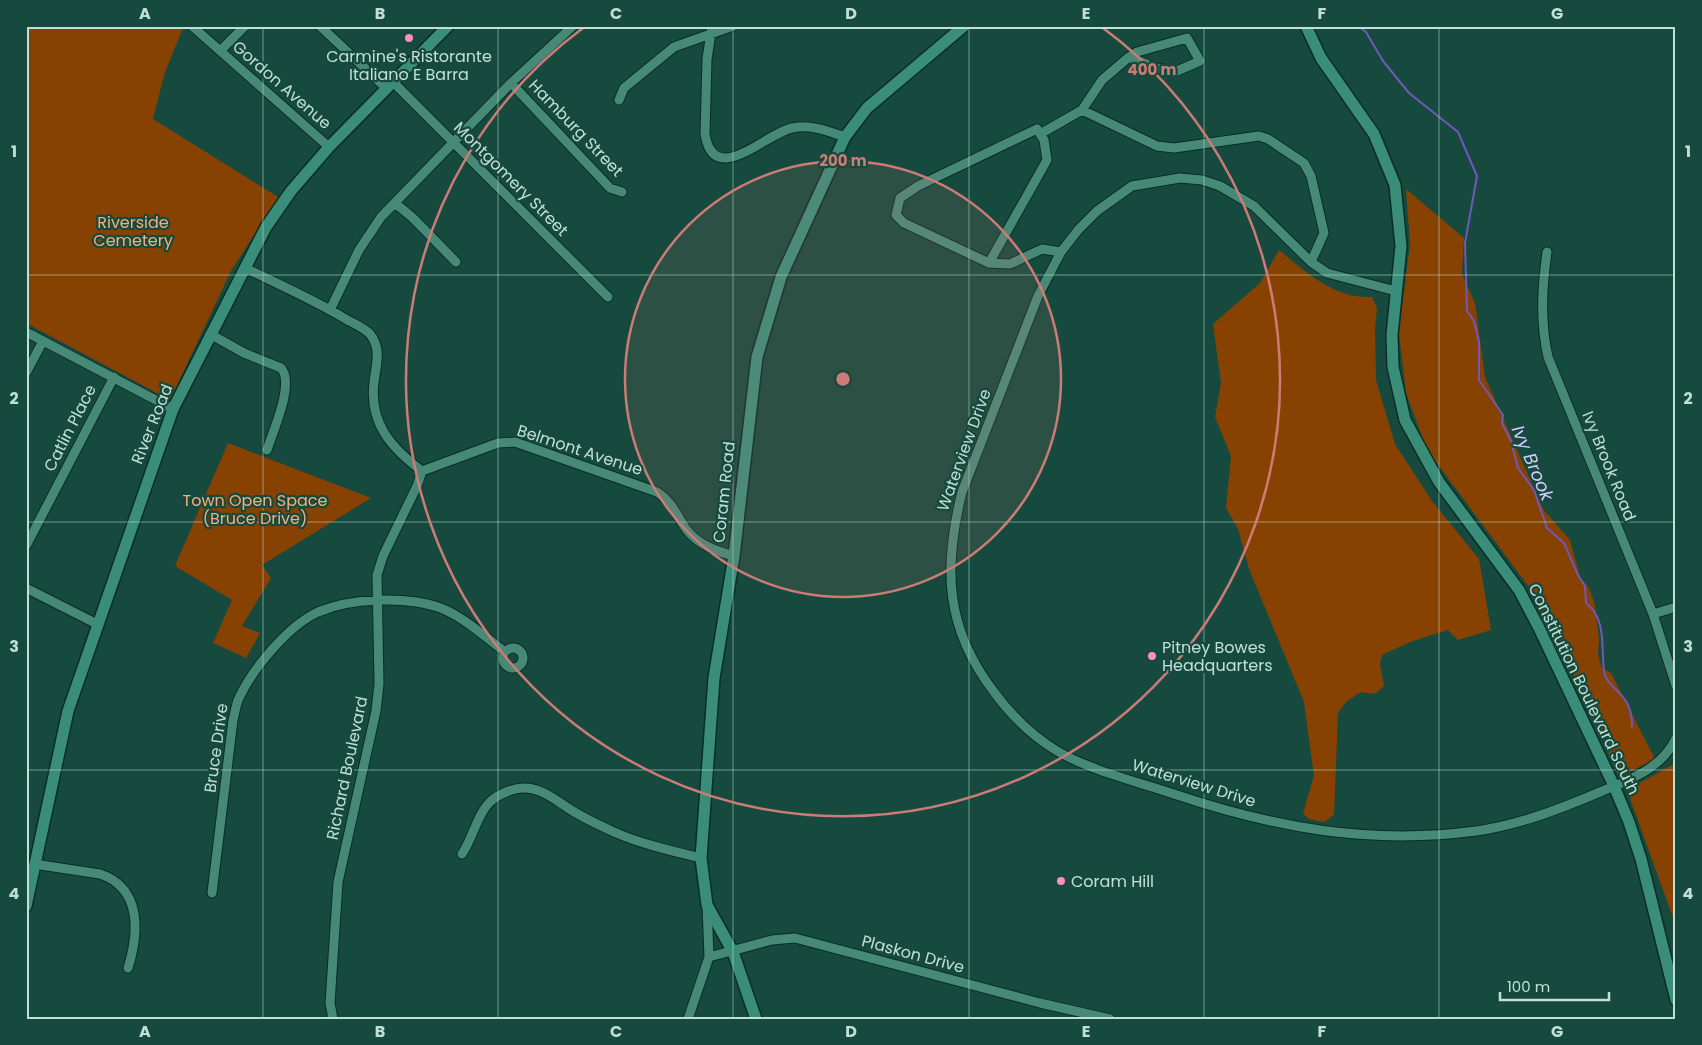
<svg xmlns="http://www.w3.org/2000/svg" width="1702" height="1045" viewBox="0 0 1702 1045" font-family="Poppins,sans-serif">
  <rect width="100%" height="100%" fill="#164a3e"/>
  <!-- green -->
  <path fill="#874202" d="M26,26h155l2,2 -18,44 -12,47 125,78 -47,74 -61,129 -144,-77z
    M1406,189l58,49 -2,36 13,29 10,74 58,132 27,31 10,37 9,11 6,17 4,34 -1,16 4,13 9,5 44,86 -36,18 -58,-130 -32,-60 -102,-137 -21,-57 -7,-60 11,-89z
    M1279,250c28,23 56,49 93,47l5,11 -2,21 1,51 19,64 37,57 47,58 12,71 -33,10 -10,-10 -38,12 -28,13 -2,9 4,22 -9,8 -14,-2 -14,9 -9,12 -4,102 -10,7 -15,-3 -6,-6 11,-37 -10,-74 -55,-133 -11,-40 -12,-21 5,-52 -16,-39 6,-34 -8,-59 47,-41z
    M228,443l143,55 -109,67 9,13 -29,48 18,7 -14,25 -33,-15 19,-43 -57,-34z
    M1674,764l2,1v161l-49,-136z"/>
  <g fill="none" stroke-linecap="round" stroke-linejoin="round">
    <!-- stream -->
    <path stroke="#7257b8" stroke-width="2" d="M1358,26l8,6 17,29 26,32 49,39 19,44 -12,67 2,68 7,10 5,21v38l24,35 -1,8 9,18 7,27 16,22 13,38 17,15 14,32 7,11 1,17c21,16 15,45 18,68 3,20 29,20 28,56
      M1674,798l2,28"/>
    <!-- street casing -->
    <g stroke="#092e25" stroke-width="11">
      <path id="street" d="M192,26l137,121
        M320,26l66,62
        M712,26l-5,33 -2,75c9,55 61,-1 87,-6 19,-4 36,3 53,9
        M1187,38l13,23 -23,10 -21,-3 -27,-11 8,-5z
        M220,51l25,-25
        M393,82l215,215
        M511,83l99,105 12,4
        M619,100l5,-12 50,-41 59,-21
        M1082,110l75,36 17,2 85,-12 9,3 36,24 7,13 13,57 -13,29
        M1040,134l42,-24 20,-30 27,-23
        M395,203l18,15 43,44
        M1547,252c-5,36 -7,69 1,105l105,257 23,72
        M989,263l58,-103 -3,-20 -7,-11 -119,57 -18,12 -4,17 8,8 85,40 21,1 32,-15 19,3
        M245,268c33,16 67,31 99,50 8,5 19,9 26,16 12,15 6,31 4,48 -5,41 17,66 48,89l76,-28 17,-1 142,50c16,10 19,23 29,37 12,16 30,22 48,27
        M1396,291l-69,-18 -16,-11 -57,-56 -34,-20 -18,-6 -22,-2 -48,8 -35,25 -19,19 -17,22 -23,44 -76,196c-19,76 -17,136 32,200 17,23 38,44 63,59 35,20 78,30 117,43 101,34 196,51 302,37 43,-6 84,-22 124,-39 29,-12 63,-24 76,-54
        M330,310l29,-60 22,-33 130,-134 62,-57
        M26,332l147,77
        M210,334l34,19 37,15c14,15 -8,63 -14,82
        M26,373l17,-32
        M26,546l88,-169
        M26,588l71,36
        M1653,614l23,-7
        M503 658a10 10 0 1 1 20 0a10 10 0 1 1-20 0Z
        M462,854c11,-16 15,-40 29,-53 8,-7 24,-14 35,-13 19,1 34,16 50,25 12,7 25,13 38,19 27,12 58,19 87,26
        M34,864l66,10c42,14 39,59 28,94
        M212,893l21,-173c2,-7 3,-16 6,-22 14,-30 49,-72 79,-86 33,-14 87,-16 120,-5 25,9 46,29 67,45
        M709,957l63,-17 23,-2 245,65 70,16
        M333,1019l-3,-16 8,-121 38,-171 3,-27 -2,-109 6,-19 34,-70 5,-15
        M688,1019l21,-62 -2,-52"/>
    </g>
    <!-- secondary casing -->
    <g stroke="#092e25" stroke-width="14">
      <path id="secondary" d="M1306,26l15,32 53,76 21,51 6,61 -9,89 1,32 12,53 34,62 80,108 20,38 75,158 15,36 12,37 35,141
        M26,906l42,-195 105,-302 93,-182 25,-36 38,-44 119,-121
        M756,1019l-23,-67 -26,-47 -6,-47 13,-180 20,-122 23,-199 24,-80 64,-140 22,-29 97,-82"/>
    </g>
    <!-- street -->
    <use href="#street" stroke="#478977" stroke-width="9"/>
    <!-- secondary -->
    <use href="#secondary" stroke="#3a8e79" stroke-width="11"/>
  </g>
  <!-- grid -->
  <path fill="none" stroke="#c0e0d5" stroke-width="1" stroke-opacity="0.55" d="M263,26v993M498,26v993M733,26v993M969,26v993M1204,26v993M1439,26v993M26,275h1650M26,522h1650M26,770h1650"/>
  <!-- distance rings -->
  <circle cx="843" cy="379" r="218" fill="#cc7b76" fill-opacity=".12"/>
  <g fill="none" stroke="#cc7b76" stroke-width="2.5">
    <circle cx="843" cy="379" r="218"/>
    <path d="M1103 28A437 437 0 1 1 583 28"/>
  </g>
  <!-- markers -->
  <g fill="#fd8ebe" stroke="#164a3e" stroke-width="2">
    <circle cx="409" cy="38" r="5"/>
    <circle cx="1152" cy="656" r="5"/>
    <circle cx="1061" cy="881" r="5"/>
  </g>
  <g text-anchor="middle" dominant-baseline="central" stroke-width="4.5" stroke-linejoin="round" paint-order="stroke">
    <!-- poi labels -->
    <g font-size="16" fill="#c0e0d5" stroke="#164a3e" text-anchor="start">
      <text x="409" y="56" text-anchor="middle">Carmine's Ristorante<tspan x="409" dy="18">Italiano E Barra</tspan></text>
      <text x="1162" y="647">Pitney Bowes<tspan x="1162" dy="18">Headquarters</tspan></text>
      <text x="1071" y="881">Coram Hill</text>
    </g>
    <!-- street labels -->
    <g font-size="16" fill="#c0e0d5" stroke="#164a3e">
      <text transform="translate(282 85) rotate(41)">Gordon Avenue</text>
      <text transform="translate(576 128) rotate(46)">Hamburg Street</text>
      <text transform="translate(511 179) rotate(45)">Montgomery Street</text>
      <text transform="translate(152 424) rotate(-68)">River Road</text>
      <text transform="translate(70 428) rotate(-63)">Catlin Place</text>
      <text transform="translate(580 450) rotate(18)">Belmont Avenue</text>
      <text transform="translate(964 450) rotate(-70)">Waterview Drive</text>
      <text transform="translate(1609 466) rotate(68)">Ivy Brook Road</text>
      <text transform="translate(724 492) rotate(-84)">Coram Road</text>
      <text transform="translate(1584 689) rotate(64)">Constitution Boulevard South</text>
      <text transform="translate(216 748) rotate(-82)">Bruce Drive</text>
      <text transform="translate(347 768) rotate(-78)">Richard Boulevard</text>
      <text transform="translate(1194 783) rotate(17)">Waterview Drive</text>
      <text transform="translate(913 954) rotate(15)">Plaskon Drive</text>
    </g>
    <!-- park labels -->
    <g font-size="16" fill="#f7ad7d" stroke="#164a3e">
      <text x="133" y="222">Riverside<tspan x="133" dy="18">Cemetery</tspan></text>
      <text x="255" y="500">Town Open Space<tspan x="255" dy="18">(Bruce Drive)</tspan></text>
    </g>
    <!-- water labels -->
    <g font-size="18" font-style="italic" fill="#d4cafd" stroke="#164a3e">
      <text transform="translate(1533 463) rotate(67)">Ivy Brook</text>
    </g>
  </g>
  <circle cx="843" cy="379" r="8" fill="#cc7b76" stroke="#164a3e" stroke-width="2.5"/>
  <g font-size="15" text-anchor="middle" font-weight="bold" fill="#cc7b76" stroke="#164a3e" stroke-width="4.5" stroke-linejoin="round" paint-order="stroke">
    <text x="1152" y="75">400 m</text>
    <text x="843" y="166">200 m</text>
  </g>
  <!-- border -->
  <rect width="1702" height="1045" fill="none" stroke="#164a3e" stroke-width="55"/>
  <!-- scale -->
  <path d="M1500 992v8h109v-8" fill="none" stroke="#c0e0d5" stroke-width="2.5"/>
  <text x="1507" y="992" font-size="15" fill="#c0e0d5" stroke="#164a3e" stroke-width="4" paint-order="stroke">100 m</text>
  <rect x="28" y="28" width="1646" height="990" fill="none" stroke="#c0e0d5" stroke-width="2"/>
  <g font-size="16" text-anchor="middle" font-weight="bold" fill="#c0e0d5">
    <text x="145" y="19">A</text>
    <text x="380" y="19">B</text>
    <text x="616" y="19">C</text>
    <text x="851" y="19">D</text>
    <text x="1086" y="19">E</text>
    <text x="1322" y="19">F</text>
    <text x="1557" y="19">G</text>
    <text x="14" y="157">1</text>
    <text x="1688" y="157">1</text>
    <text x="14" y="404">2</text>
    <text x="1688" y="404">2</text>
    <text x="14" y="652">3</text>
    <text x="1688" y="652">3</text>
    <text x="14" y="899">4</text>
    <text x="1688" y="899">4</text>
    <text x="145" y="1037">A</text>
    <text x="380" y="1037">B</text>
    <text x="616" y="1037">C</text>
    <text x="851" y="1037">D</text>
    <text x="1086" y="1037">E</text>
    <text x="1322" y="1037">F</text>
    <text x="1557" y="1037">G</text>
  </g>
</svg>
